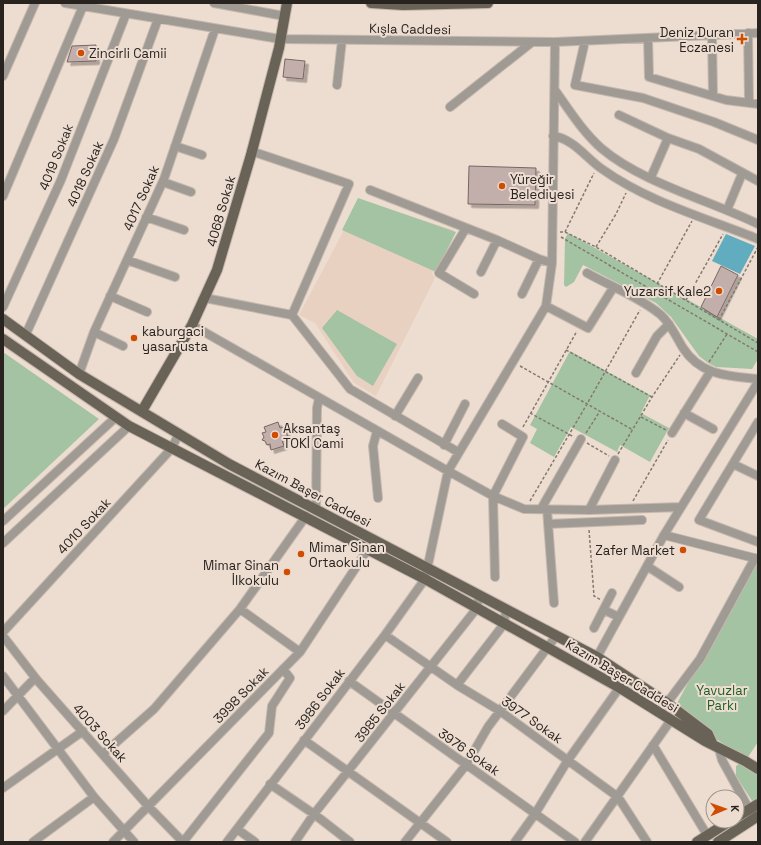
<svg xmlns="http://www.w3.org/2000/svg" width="761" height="845" viewBox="0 0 761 845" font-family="'Space Grotesk',sans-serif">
  <defs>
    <filter id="shadow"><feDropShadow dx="3.5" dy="3.5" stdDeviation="0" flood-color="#0004"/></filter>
  </defs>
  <rect width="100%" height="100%" fill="#edddd1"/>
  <!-- built -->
  <path fill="#e8d1c1" d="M360,200l94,30 -22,44 3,4 -59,118 -22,-13 -39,-60 -16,-8z"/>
  <!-- green -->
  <path fill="#a4c3a3" d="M358,198l98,34 -20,40 -94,-42z
    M568,233l190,106v20l-6,10 -36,-2 -8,-4 -9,-7 -28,-39 -15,-14 -73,-38 -9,17 -8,5 -2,-2 1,-46z
    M337,310l60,34 -24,42 -16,-10 -35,-48z
    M570,351l80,44 -9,18 28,15 -19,34 -30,-17 -3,7 -46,-25 -17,30 -24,-14 7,-14 -7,-4z
    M3,352l96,67 -96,90z
    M755,558l3,1v183l-12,18 -72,-51z
    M740,763l18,11v28l-4,2 -18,-28v-10z"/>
  <!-- water -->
  <path fill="#61acbf" d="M726,234l29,12 -15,28 -28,-13z"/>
  <!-- building -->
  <path fill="#c2aeab" stroke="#786664" filter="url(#shadow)" d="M96,45v16l-29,1 5,-16z
    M285,59l20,2 -2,18 -20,-2z
    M469,166l67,2 -1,37 -67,-1z
    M721,266l17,9 -21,42 -16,-10z
    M278,422l2,6 5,-1 3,11 -6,2 2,6 -13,4 -1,-6 -3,1 -2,-4 -3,-1 2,-3 -2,-4 4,-1 -2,-5z"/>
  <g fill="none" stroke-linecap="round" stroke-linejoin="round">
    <!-- minor casing -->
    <g stroke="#c6b8ad" stroke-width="10">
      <path id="minor" d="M65,3l215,36 275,3 203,-9
        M214,3l70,13
        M748,33l1,70
        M712,35l1,61
        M648,38l1,39 77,23 32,4
        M585,41l-10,44 68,13 71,24 44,18
        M3,76l32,-73
        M337,85l5,-45
        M555,90c14,20 28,42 46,58 41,35 108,52 157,76
        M450,107l82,-65
        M619,115l49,23 31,11 59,32
        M553,136c21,3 33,22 49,33 46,33 104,49 156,70
        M175,146l27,9
        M251,151l98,33 -57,131
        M651,177l17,-39
        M163,182l28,10
        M370,190l127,50 42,19 13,4
        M3,196l80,-190
        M727,210l15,-36
        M146,217l38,13
        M466,228l-27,45 35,21
        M127,260l48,17
        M481,272l16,-32
        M587,273c23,13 54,25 74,42 10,9 15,22 22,33 18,28 46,28 75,31
        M522,294l17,-35
        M110,296l37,16
        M205,298l87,17 58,74 108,63
        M546,306l42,22 25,-40
        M3,307l58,-127 65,-166
        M192,325l256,146 45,25 31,13 65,1 92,-3
        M94,332l29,14
        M26,334l88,-195 44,-120
        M636,373l21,-37 12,-12
        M79,374l15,-42 70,-153 51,-150
        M684,413l29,16
        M395,416l23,-38
        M758,422l-59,98 59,22
        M377,431l-4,15 5,52
        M672,433l38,-61
        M444,445l21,-41
        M733,464l25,12
        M316,509l1,-101 2,-10
        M541,509l40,-70
        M547,509l7,94
        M589,510l26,-50
        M3,521l112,-103
        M548,524l94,-4
        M664,535l94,24
        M3,543l126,-117
        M647,566l32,21
        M495,577l-2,-81 30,-59 -21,-13
        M240,609l60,43
        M604,610l15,7
        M594,628l18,-35
        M3,632l169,-184 7,-15
        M385,635l72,50 43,26 118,86 29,45
        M3,636l34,44 112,127 34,35 86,-109 3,-27 18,-28 -7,-9
        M597,657l67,-122 94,-153
        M3,676l91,121 40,45
        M349,681l226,161
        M457,685l47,-61 2,-15
        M667,703l33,-44 55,-101
        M3,711l32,-33
        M304,740l143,102
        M653,745l54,90
        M719,749l3,11 27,49
        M103,754l51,-45 86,-100 66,-93
        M270,784l44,30 36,28
        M3,788l80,-57
        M237,829l18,13
        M33,842l61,-45
        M113,842l187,-190 68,-103
        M227,842l158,-207 40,-56 23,-108 98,-165 6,-43 3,-221
        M295,842l19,-28 163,-206 2,-13
        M405,842l61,-77 22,-38 68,-91
        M515,842l20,-28 33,-54 59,-83
        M585,842l86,-122"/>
    </g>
    <!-- major casing -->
    <g stroke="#c6b8ad" stroke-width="12">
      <path id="major" d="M371,3l32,2 85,-2
        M3,319l76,55 150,90 368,193 70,46 41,31 5,11
        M3,339l126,87 296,153 195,109 85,53 40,20 13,8
        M142,411l50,-86 25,-55 34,-115 28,-107 8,-45
        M737,817l21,-13
        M697,842l33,-21
        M718,842l40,-26"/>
    </g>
    <!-- path -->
    <path stroke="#837971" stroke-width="1.5" stroke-dasharray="3 2" stroke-linecap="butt" d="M560,232h5l31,15 162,96
      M565,232l29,-59
      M561,237l197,115
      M596,247l20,-33 10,-21
      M657,284l35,-63
      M686,300l37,-66
      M719,320l39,-73
      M566,350l86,47
      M709,362l18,-28
      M520,366l113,64
      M530,413l44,24
      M641,417l25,13
      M523,427l54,-96
      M586,433l14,-22
      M587,443l22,13
      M618,454l34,-57 28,-42
      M530,501l57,-97 53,-94
      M633,501l35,-61
      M589,530l5,66 7,4"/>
    <!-- minor -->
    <use href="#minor" stroke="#9f9b94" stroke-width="8"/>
    <!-- major -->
    <use href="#major" stroke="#696256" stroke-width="10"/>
  </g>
  <!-- markers -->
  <g fill="#d04c00" stroke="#edddd1" stroke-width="1.5">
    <path d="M740 33h4v4h4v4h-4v4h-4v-4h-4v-4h4z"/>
    <circle cx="81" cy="53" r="4"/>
    <circle cx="502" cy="186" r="4"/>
    <circle cx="719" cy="291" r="4"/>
    <circle cx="134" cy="338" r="4"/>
    <circle cx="275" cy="435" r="4"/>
    <circle cx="683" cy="550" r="4"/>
    <circle cx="301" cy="554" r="4"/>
    <circle cx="287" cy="572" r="4"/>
  </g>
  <g text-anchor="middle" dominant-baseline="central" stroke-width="4" stroke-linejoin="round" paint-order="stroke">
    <!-- street labels -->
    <g font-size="13" fill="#29231f" stroke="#edddd1">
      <text transform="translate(410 29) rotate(1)">Kışla Caddesi</text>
      <text transform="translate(56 157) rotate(-68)">4019 Sokak</text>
      <text transform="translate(85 174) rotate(-66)">4018 Sokak</text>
      <text transform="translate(141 198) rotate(-66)">4017 Sokak</text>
      <text transform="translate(221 211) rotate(-74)">4068 Sokak</text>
      <text transform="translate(313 493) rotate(28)">Kazım Başer Caddesi</text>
      <text transform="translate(84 526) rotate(-47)">4010 Sokak</text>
      <text transform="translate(622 676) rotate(31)">Kazım Başer Caddesi</text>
      <text transform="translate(241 695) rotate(-46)">3998 Sokak</text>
      <text transform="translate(320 699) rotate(-53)">3986 Sokak</text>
      <text transform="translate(380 712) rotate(-52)">3985 Sokak</text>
      <text transform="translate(532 720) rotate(35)">3977 Sokak</text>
      <text transform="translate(100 733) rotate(48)">4003 Sokak</text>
      <text transform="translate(469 752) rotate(35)">3976 Sokak</text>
    </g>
    <!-- poi labels -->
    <g font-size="13" fill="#29231f" stroke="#edddd1" text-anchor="start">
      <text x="734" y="32" text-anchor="end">Deniz Duran<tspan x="734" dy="15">Eczanesi</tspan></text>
      <text x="89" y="53">Zincirli Camii</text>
      <text x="510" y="179">Yüreğir<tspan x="510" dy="15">Belediyesi</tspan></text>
      <text x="711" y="291" text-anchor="end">Yuzarsif Kale2</text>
      <text x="142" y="331">kaburgaci<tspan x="142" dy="15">yasar usta</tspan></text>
      <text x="283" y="428">Aksantaş<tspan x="283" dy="15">TOKİ Cami</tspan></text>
      <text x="309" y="547">Mimar Sinan<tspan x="309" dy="15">Ortaokulu</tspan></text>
      <text x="675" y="550" text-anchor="end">Zafer Market</text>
      <text x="279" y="565" text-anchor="end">Mimar Sinan<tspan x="279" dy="15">İlkokulu</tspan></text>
    </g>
    <!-- park labels -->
    <g font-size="13" fill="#205e24" stroke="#edddd1">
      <text x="722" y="690">Yavuzlar<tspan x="722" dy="15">Parkı</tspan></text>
    </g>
  </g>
  <!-- border -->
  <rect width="761" height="845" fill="none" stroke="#29231f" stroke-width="8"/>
  <!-- north arrow -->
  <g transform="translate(725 809) rotate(88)"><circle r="19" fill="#edddd1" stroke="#9f938a"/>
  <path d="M0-3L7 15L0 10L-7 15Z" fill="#d04c00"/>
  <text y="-6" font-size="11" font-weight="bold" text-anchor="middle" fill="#29231f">K</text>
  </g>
</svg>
